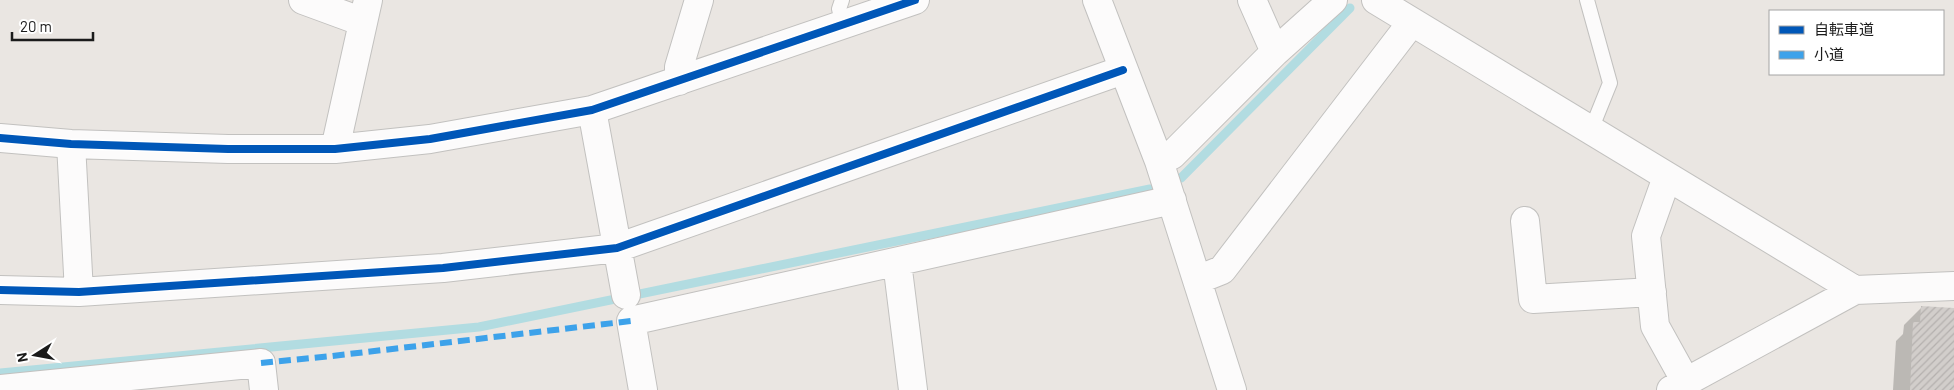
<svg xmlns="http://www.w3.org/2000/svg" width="1954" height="390" viewBox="0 0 1954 390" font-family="Barlow,'Noto Sans JP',sans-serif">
  <defs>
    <pattern id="building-hatch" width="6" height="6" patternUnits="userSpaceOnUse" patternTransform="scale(1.25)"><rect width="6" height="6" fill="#d2cecb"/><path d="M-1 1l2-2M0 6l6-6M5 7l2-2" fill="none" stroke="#b4b0ae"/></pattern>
  </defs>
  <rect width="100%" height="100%" fill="#eae6e2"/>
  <!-- shadow -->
  <path fill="#0003" d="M1922,307l32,2v81h-61l3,-49 7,-7 1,-9z"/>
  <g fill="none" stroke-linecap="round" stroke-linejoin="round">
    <!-- stream -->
    <path stroke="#b2dce1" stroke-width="9" d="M1181,178l169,-170
      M0,373l479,-46 671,-138"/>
  </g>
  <!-- building -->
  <path fill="url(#building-hatch)" d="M1921,306l33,2v82h-44l3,-68h7z"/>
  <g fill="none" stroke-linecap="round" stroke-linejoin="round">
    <!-- service casing -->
    <g stroke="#c2c1bf" stroke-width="16">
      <path id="service" d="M842,0l-3,9 4,17
        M1587,0l23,83 -19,47"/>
    </g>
    <!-- minor casing -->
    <g stroke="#c2c1bf" stroke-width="30">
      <path id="minor" d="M303,0l60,22
        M1097,0l62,161 73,229
        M1252,0l23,52
        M1376,0l479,290
        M679,81v-14l20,-67
        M592,110l34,185
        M0,138l71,6 157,5h107l95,-10 162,-29 323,-110
        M71,144l8,148
        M335,149l33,-149
        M1159,161l13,-6 103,-103 58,-52
        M1667,177l-21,59 9,90 31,56
        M1525,221l8,78 119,-7
        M897,262l16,128
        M1197,280l25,-10 190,-248
        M0,290l79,2 364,-24 174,-20 506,-178
        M0,389l261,-26 3,27
        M643,390l-12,-69 541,-121
        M1671,390l184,-100 99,-4"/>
    </g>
    <!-- service -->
    <use href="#service" stroke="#fcfbfb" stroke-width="14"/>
    <!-- minor -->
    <use href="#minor" stroke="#fcfbfb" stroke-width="28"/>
    <!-- quiet -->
    <path stroke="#3da2ea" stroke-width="6" stroke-dasharray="12 6" stroke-linecap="butt" d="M261,363l71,-7 299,-35"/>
    <!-- cycleway casing -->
    <g stroke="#fff" stroke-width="11">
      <path id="cycleway" d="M0,138l71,6 157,5h107l95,-10 162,-29 323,-110
        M0,290l79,2 364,-24 174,-20 506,-178"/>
    </g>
    <!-- cycleway -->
    <use href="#cycleway" stroke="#0057b8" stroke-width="8"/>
  </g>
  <!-- legend -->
  <rect x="1769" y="10" width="175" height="65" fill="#ffffff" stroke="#a4a4a4"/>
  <rect x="1779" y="26" width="25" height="8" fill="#0057b8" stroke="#a4a4a4"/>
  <text x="1814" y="35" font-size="15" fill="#1b1b1b">自転車道</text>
  <rect x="1779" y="51" width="25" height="8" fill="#3da2ea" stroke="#a4a4a4"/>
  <text x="1814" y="60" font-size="15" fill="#1b1b1b">小道</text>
  <!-- north arrow -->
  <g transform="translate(35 355) rotate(259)" stroke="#ffffff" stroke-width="4" paint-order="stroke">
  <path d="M0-4L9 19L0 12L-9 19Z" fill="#1b1b1b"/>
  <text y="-8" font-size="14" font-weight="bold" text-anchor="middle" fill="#1b1b1b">N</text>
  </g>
  <!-- scale -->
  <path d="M12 32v8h81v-8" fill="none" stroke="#1b1b1b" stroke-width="2.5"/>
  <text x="20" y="32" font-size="15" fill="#1b1b1b" stroke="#ffffff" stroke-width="4" paint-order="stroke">20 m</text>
</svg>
